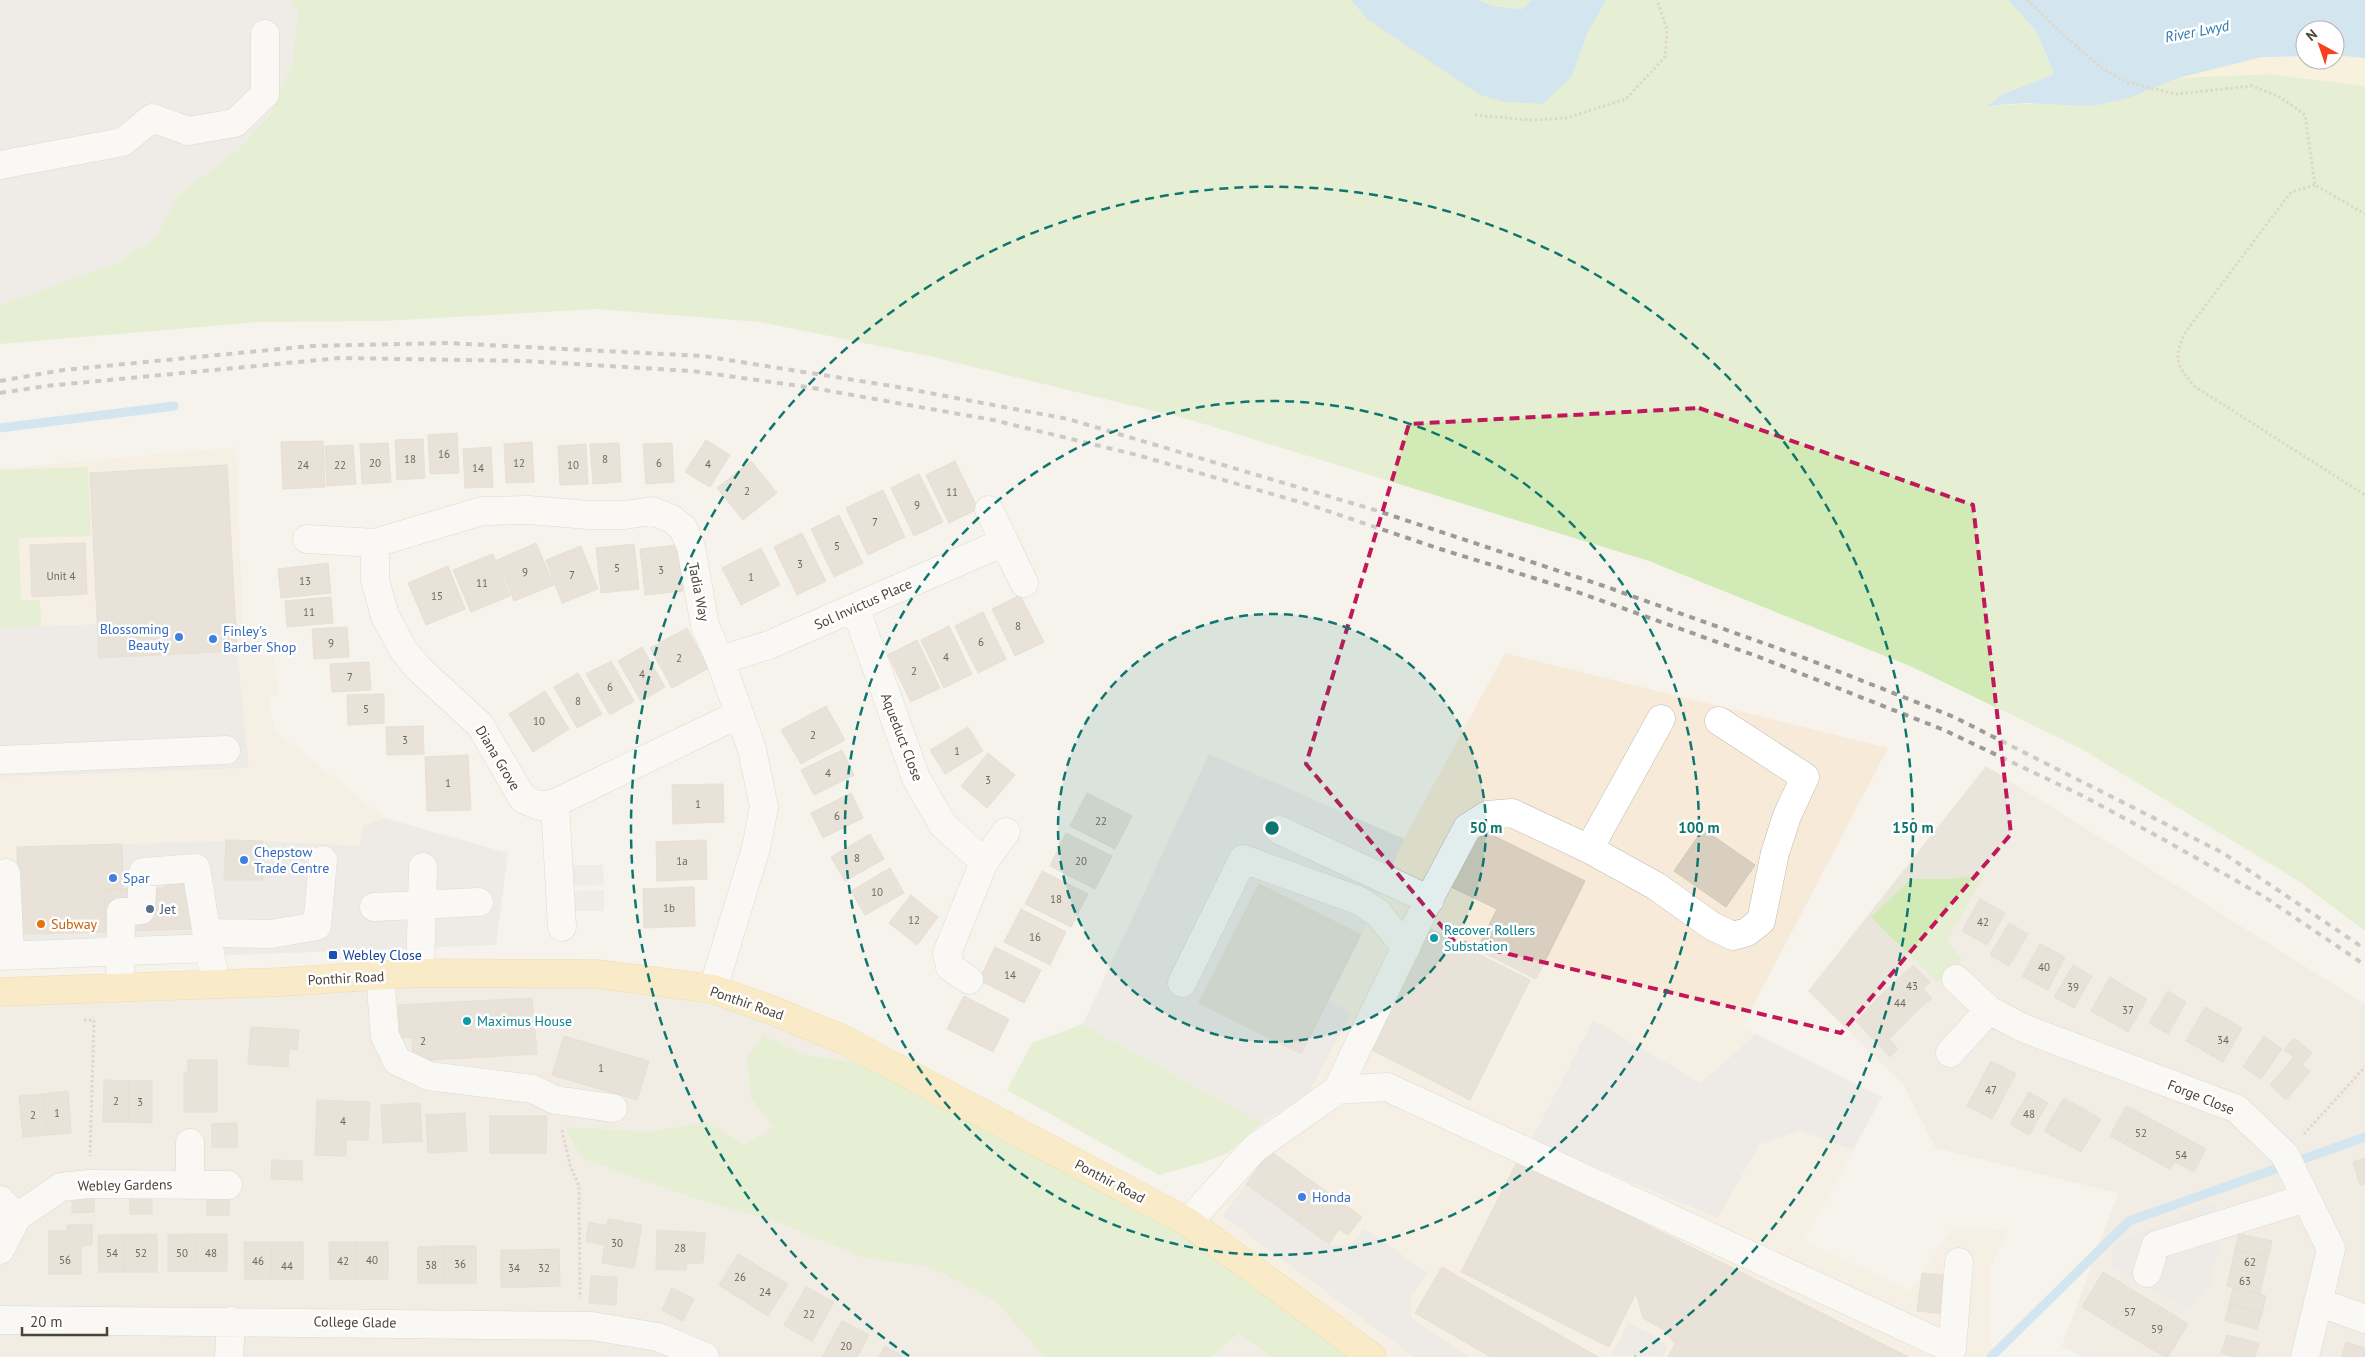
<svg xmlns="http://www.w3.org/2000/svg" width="2365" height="1357" viewBox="0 0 2365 1357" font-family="'PT Sans',sans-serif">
  <rect width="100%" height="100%" fill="#f6f3ec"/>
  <!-- residential -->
  <path fill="#eae5da" d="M1986,766l379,238v353h-282l-21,-11 56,-153 -182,-45 -33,-64 -95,-93z
    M598,974l115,15 475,233 184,135h-1372v-365z"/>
  <!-- commercial -->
  <path fill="#f7ead8" d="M236,447l7,182 15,1 4,27 12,-1 4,38 -9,3 5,33 110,88 124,35 -12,92 -264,10 -8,-75h39v-38l-246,5 2,73 -19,1v-452z
    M1505,653l383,95 -146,279 140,70 -78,144 107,50 40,-62 56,1 -17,39 -1,56 4,32h-621l-184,-135 74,-99 -179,-99 126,-270 195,85z"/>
  <!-- industrial -->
  <path fill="#e6e2dd" d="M0,0h291l7,11 -5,51 -22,53 -31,33 -61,46 -22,43 -42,27 -115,41z
    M573,865h30l1,20 -31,1z
    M604,890v21h-30v-20z"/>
  <!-- green -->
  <path fill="#d2eab5" d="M291,0h1060l16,19 35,22 170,35 15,-42 19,-34h402l29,32 17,42 -53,21 -13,11 141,-8 49,-20 92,-4 95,12v845l-68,-51 -217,-132 -170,-82 -261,-105 -458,-141 -262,-64 -169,-34 -163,-13 -214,12 -123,1 -260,22v-39l115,-41 42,-27 22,-43 61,-46 30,-33 23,-53 5,-51z
    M1478,0h54l-10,9 -29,-3z
    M88,467l3,69 -72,2 2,62h19l1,27 -41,1v-158z
    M1985,874l-38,67 15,19 -24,23 -67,-66 40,-38h42z
    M1083,1024l179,99 -34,30 -26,10 -43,12 -152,-85 25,-47z
    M763,1035l40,20 51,7 103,51 227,123 165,121h-77l-33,-24 -28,24h-167l-48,-56 -65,-34 -68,-10 -83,-34 -92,-27 -106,-38 -17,-31 84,5 57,-10 39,23 29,-18 -23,-29 -4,-40z"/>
  <!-- sand -->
  <path fill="#f9efc9" d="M2335,55l30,3v28l-95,-12 -92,4 84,-21 43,-1v4h30z"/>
  <!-- parking -->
  <path fill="#e5e3e0" d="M98,624l1,34 138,-7 12,117 -249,9v-149z
    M1209,754l195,85 -43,96 -102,-51 -60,119 102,51 27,-53 23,12 -44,83 -25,13 -20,14 -179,-99z
    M384,818l124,35 -12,92 -264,10 -232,13 19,-34 177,-4 -32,-59v17l-41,1 -1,-45 106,-3 1,39h34v-39l97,5 3,-20z
    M1593,1020l108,63 55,-49 126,63 -29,53 -53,-19 -41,14 -41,73 -187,-77z
    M1246,1184l82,60 21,2 15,-18 64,45 -17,23v22l58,39h-55l-191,-141z
    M2210,1203l12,12 -3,34 -9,37 -21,25 -79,-45 5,-22z
    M1628,1323l26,12 14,11 -5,11 -52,-1z"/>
  <!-- water -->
  <path fill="#a9d4f2" d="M1351,0h127l15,6 29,3 10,-9h74l-19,34 -15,42 -29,28 -38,-2 -25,-7 -113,-76z
    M2008,0h357v58l-30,-3v-25h-30v26l-43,1 -84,21 -49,20 -37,8 -66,-3 -39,3 14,-11 53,-21 -17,-42z"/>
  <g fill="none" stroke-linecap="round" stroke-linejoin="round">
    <!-- stream -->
    <path stroke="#a9d4f2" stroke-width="9" d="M0,428l174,-22
      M1991,1357l138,-136 236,-84"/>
  </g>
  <!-- building -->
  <path fill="#d8cfc1" stroke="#d3c7b4" d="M457,433l2,40 -29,1 -2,-39z
    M423,439l2,39 -28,2 -2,-40z
    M706,440l24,15 -20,32 -25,-15z
    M323,441l2,46 -42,2 -2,-47z
    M532,442l2,40 -28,1 -2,-39z
    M388,443l3,39 -29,2 -2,-40z
    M619,443l2,39 -28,2 -3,-40z
    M672,443l2,39 -28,2 -3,-40z
    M586,444l2,40 -28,1 -2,-39z
    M353,445l3,39 -29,2 -2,-40z
    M491,447l2,40 -28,1 -2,-39z
    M751,461l26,32 -34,27 -26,-32z
    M955,461l23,48 -29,14 -23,-48z
    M227,465l10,186 -138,7 -9,-185z
    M919,474l24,48 -29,14 -23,-48z
    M883,490l22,47 -37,18 -22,-47z
    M839,515l24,48 -29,14 -23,-48z
    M802,533l24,48 -29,14 -23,-48z
    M85,543l2,51 -55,3 -2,-52z
    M536,543l18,42 -40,16 -17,-41z
    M634,544l5,45 -38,4 -5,-45z
    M678,545l5,46 -38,4 -5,-46z
    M581,546l17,43 -36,14 -16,-43z
    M761,548l19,37 -39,20 -19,-37z
    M493,554l17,42 -39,16 -18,-42z
    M328,563l3,30 -50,5 -3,-29z
    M448,566l17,43 -39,16 -18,-42z
    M1020,595l24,47 -29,14 -23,-47z
    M331,597l2,26 -46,4 -2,-26z
    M983,612l23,47 -28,14 -23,-47z
    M949,626l23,48 -28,14 -23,-48z
    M347,627l2,30 -35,2 -2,-30z
    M687,628l22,40 -37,20 -22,-40z
    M917,640l23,48 -29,14 -23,-47z
    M642,647l23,40 -24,14 -23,-40z
    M611,661l23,40 -24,14 -24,-41z
    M369,662l2,28 -39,2 -2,-28z
    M578,673l24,41 -25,14 -23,-41z
    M545,691l24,38 -36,23 -24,-38z
    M384,694v29l-36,2 -1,-30z
    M826,706l19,34 -44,24 -20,-34z
    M423,726l1,28 -37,1 -1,-28z
    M968,727l15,24 -38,23 -15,-24z
    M842,750l12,25 -40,20 -13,-25z
    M988,753l27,22 -28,33 -26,-22z
    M468,755l3,55 -44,1 -2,-54z
    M723,784l1,38 -51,2 -1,-39z
    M851,793l12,25 -40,20 -12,-25z
    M1087,793l45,23 -17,33 -45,-23z
    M1476,827l109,54 -49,98 -59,-30 20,-40 -50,-24z
    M1703,829l52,36 -29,42 -52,-36z
    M1066,833l46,23 -17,33 -45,-23z
    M870,834l14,25 -39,22 -14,-24z
    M226,840l37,1v39h-39z
    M706,840l1,39 -50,2 -1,-39z
    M122,844l1,45h-19l2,43 -87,2 -2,-87z
    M890,868l14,25 -39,22 -14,-24z
    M194,871l1,58 -89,3 -2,-43 61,-1v-16z
    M1042,871l46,23 -17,33 -46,-23z
    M1259,884l102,51 -60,119 -102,-51z
    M694,887l1,39 -51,2 -1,-39z
    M911,895l27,22 -21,28 -28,-22z
    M1980,899l25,14 -18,32 -25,-14z
    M1021,909l45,23 -16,33 -46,-23z
    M2009,923l19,11 -19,32 -19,-11z
    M1428,929l102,51 -60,120 -102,-52z
    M1431,929l12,6 -5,11 -12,-6z
    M2040,944l25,13 -17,33 -26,-14z
    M995,947l46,23 -17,33 -45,-23z
    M1913,965l17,17 -7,7 9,9 -13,11 -25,-26z
    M2073,965l19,11 -18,32 -20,-11z
    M2110,977l18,11 -19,33 -18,-10z
    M1894,983l25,26 -13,13 -26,-26z
    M2128,988l19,11 -19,33 -19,-11z
    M2168,991l18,11 -18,32 -19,-11z
    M964,996l45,23 -16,33 -46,-23z
    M1880,996l26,26 -13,13 -25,-26z
    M532,998l5,56 -124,7 -1,-23h-12l-2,-33z
    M2205,1007l18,10 -19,34 -18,-10z
    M1868,1009l25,26 -4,4 9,10 -8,8 -34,-36z
    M2223,1017l19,11 -19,34 -19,-11z
    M251,1027l48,3 -2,20 -8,-1 -1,18 -40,-3z
    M564,1036l85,25 -12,39 -85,-25z
    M2264,1036l18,13 -21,30 -18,-12z
    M2294,1038l18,15 -10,12 8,7 -24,28 -16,-15 24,-28 -10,-7z
    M188,1060h29v52h-33v-40h4z
    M1991,1061l25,13 -24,45 -25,-13z
    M104,1080l25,1 -1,41h-25z
    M129,1081h23v42l-24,-1z
    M68,1091l3,42 -24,2 -3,-41z
    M2029,1092l19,11 -19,32 -19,-11z
    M44,1094l3,41 -24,2 -4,-41z
    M2064,1098l18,10 -19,34 -19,-11z
    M317,1100l53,2 -2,38h-22v16l-31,-1z
    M420,1103l2,38 -39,2 -2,-38z
    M2126,1106l16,8 -17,30 -15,-8z
    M2082,1108l19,11 -20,33 -18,-10z
    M465,1113l2,38 -39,2 -2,-38z
    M2142,1114l16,9 -17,30 -16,-9z
    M490,1116h57l-1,37h-56z
    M237,1123v24h-25v-23z
    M2158,1123l13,7 -16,31 -14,-8z
    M2171,1130l35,19 -12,23 -19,-10 -5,7 -15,-8z
    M1270,1151l92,66 -14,18 -9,-6 -10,15 -83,-60z
    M2365,1158v26l-5,1 -7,-23z
    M272,1160l30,1v19l-31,-1z
    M1518,1160l391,197h-241l7,-13 -11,-14 -21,-12 -7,-25 -27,54 -148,-75z
    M72,1197h22v15l-22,1z
    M152,1198v16h-22v-15z
    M207,1199h22v16h-22z
    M608,1219l34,6 -8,43 -32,-5 3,-18 -19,-4 3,-19 18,4z
    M92,1224v21l-11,1v28h-32v-43h18v-6z
    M657,1230l48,3 -2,30h-16l-1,7 -30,-1z
    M157,1234v38h-32v-37z
    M195,1234v37h-27v-36z
    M195,1234h32v37h-32z
    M2239,1234l33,7 -4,16 -33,-7z
    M98,1235h27v37h-26z
    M244,1242h27v37h-26z
    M271,1242h32v37h-32z
    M329,1242h27v37h-26z
    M356,1242h32v37h-32z
    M444,1246l1,37h-27v-36z
    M444,1246h32v37h-31z
    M559,1249l1,37 -32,1v-37z
    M501,1250h27v37h-27z
    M2235,1250l33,7 -4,18 -33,-7z
    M738,1254l23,14 -20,31 -22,-14z
    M1442,1267l22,13 134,77h-107l-76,-44z
    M761,1268l27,16 -20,32 -27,-17z
    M2231,1268l33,7 -4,19 -33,-8z
    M2103,1272l17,10 -21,35 -17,-10z
    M1922,1273l28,3 -4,38 -29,-3z
    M591,1276l26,1 -1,28 -27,-2z
    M2120,1282l14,9 -21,35 -14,-9z
    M806,1287l28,15 -22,39 -28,-16z
    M672,1288l22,11 -11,22 -21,-11z
    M2233,1288l33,8 -4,17 -33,-9z
    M2134,1291l13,8 -21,35 -13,-8z
    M2147,1299l14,8 -21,35 -14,-8z
    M2229,1304l33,9 -5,16 -32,-8z
    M2161,1307l13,8 -21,35 -13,-8z
    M2174,1315l14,9 -20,33h-3l-12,-7z
    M842,1321l27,14 -12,22h-35z
    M2227,1335l32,8 -4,14h-20l-14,-4z
    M2346,1342l19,6v9h-23z
    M885,1346l20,11h-26z"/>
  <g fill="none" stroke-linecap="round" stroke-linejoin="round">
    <!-- minor casing -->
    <g stroke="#c2bbae" stroke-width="29">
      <path id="minor" d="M0,165l123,-23 29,-24 36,13 47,-8 30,-29v-60
        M989,510l35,73
        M307,539l68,4 107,-32 47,-1 60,5h36l27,-4 20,8 11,9 8,19 14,79 15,34 32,89 12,58 -8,41 -43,141
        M375,543v37l10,36 19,35 14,17 62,57 43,74 17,7 15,-3 184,-89
        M855,607l61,171 27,47 41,37 -37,91 3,14 19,13
        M720,660l49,-15 235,-103
        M0,760l226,-10
        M555,803l7,124
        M1279,830l151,70
        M1589,849l72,-130
        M984,862l22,-30
        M6,873l4,82
        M374,907l105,-5
        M207,933l64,1 46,-8 6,-66
        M0,956l209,-8 7,36
        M420,973l3,-106
        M380,976l5,60 12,25 32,15 104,13 22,11 58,8
        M1956,979l33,31 34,18 214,81 48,46 46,94 -26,108
        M1182,983l61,-124 117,42 18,12 28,35
        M120,986l1,-74 20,-2 2,-38 53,-4 13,80
        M1950,1053l39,-43
        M1337,1090l50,-3 565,262 7,-87
        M190,1184v-41
        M0,1200l17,17
        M1188,1222l66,-73 83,-59 88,-183 42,-79 20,-13 25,-2 77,36 67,37 56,40 21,10 14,-4 14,-11 14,-68 12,-37 18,-39 -86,-56
        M0,1250l17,-33 44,-30 28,-3 139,1
        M2147,1273l9,-28 150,-47
        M2318,1302l47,17
        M0,1320l592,6 66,11 47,20
        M229,1357l2,-36"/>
    </g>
    <!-- major casing -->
    <g stroke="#e6c16a" stroke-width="29">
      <path id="major" d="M0,992l280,-10 140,-9 178,1 115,15 61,22 68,28 346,183 184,135"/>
    </g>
    <!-- path -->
    <path stroke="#c4b79f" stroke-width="3" stroke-dasharray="2.5 2.5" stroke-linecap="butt" d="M2027,0l41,39 34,29 24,14 50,12 76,-8 28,11 25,18 10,70 50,29
      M1475,115l54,5 37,-2 60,-19 39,-42 2,-28 -10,-29
      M2315,185l-24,7 -107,142c-10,26 -8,30 10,52l171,109
      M84,1020h10l-4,136
      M562,1130l8,35 9,21 1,112
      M2304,1134l61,-67"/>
    <!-- minor -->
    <use href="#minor" stroke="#fff" stroke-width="28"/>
    <!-- major -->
    <use href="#major" stroke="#ffe39c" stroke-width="28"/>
    <!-- rail -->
    <path stroke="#9a9a9a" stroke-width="4" stroke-dasharray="6 6" stroke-linecap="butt" d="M0,381l63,-11 248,-24 136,-3 256,13 189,30 176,33 307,91 229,76 198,71 152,60 269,136 142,96
      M0,393l46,-7 294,-28 185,3 167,10 115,16 186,33 144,35 173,50 127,43 132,41 190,68 185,73 137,65 80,43 102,58 102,69"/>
  </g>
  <!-- marked area -->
  <path d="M0 0H2365V1357H0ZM1699,408l274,97 38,329 -170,199 -387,-92 -148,-177 103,-340z" fill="#f6f3ec" fill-opacity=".55" fill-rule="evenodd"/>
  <path fill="none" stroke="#c2185b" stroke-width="4" stroke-dasharray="10 6" stroke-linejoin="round" d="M1699,408l274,97 38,329 -170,199 -387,-92 -148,-177 103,-340z"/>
  <!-- distance rings -->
  <circle cx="1272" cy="828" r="214" fill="#0f766e" fill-opacity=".12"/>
  <g fill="none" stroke="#0f766e" stroke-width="2.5" stroke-dasharray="9 6">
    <circle cx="1272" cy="828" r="214"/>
    <circle cx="1272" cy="828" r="427"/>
    <path d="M909 1356A641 641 0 1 1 1635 1356"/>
  </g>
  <!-- markers -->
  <g fill="#3f7fe0" stroke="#fff" stroke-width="2">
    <circle cx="179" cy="637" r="5"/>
    <circle cx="213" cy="639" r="5"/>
    <circle cx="244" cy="860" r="5"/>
    <circle cx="113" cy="878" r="5"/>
    <circle cx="1302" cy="1197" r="5"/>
  </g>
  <circle fill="#5c6f8a" stroke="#fff" stroke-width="2" cx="150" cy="909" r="5"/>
  <circle fill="#e8710a" stroke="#fff" stroke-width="2" cx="41" cy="924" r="5"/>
  <g fill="#0f9aa8" stroke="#fff" stroke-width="2">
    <circle cx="1434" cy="938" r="5"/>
    <circle cx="467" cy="1021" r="5"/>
  </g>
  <rect fill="#1a4fb4" stroke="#fff" stroke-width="2" x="328" y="950" width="10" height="10" rx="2.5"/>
  <g text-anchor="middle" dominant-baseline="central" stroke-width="5" stroke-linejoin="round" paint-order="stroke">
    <!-- number labels -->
    <g font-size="11" fill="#6e675b">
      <text x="444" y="454">16</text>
      <text x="410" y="459">18</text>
      <text x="605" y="459">8</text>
      <text x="375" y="463">20</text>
      <text x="519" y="463">12</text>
      <text x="659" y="463">6</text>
      <text x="708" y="464">4</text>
      <text x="303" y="465">24</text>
      <text x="340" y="465">22</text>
      <text x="573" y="465">10</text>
      <text x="478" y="468">14</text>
      <text x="747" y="491">2</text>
      <text x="952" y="492">11</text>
      <text x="917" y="505">9</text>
      <text x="875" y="522">7</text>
      <text x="837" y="546">5</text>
      <text x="800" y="564">3</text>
      <text x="617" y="568">5</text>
      <text x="661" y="570">3</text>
      <text x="525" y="572">9</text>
      <text x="572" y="575">7</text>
      <text x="61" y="576">Unit 4</text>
      <text x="751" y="577">1</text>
      <text x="305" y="581">13</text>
      <text x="482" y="583">11</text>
      <text x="437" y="596">15</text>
      <text x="309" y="612">11</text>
      <text x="1018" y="626">8</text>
      <text x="981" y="642">6</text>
      <text x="331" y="643">9</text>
      <text x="946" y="657">4</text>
      <text x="679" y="658">2</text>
      <text x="914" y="671">2</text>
      <text x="642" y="674">4</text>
      <text x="350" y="677">7</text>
      <text x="610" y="687">6</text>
      <text x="578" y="701">8</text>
      <text x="366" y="709">5</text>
      <text x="539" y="721">10</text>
      <text x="813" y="735">2</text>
      <text x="405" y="740">3</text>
      <text x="957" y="751">1</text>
      <text x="828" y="773">4</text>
      <text x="988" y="780">3</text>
      <text x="448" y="783">1</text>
      <text x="698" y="804">1</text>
      <text x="837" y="816">6</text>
      <text x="1101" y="821">22</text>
      <text x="857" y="858">8</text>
      <text x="682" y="861">1a</text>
      <text x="1081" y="861">20</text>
      <text x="877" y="892">10</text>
      <text x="1056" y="899">18</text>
      <text x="669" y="908">1b</text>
      <text x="914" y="920">12</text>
      <text x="1983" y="922">42</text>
      <text x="1035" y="937">16</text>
      <text x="2044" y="967">40</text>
      <text x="1010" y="975">14</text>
      <text x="1912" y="986">43</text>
      <text x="2073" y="987">39</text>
      <text x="1900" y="1003">44</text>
      <text x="2128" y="1010">37</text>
      <text x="2223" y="1040">34</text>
      <text x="423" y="1041">2</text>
      <text x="601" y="1068">1</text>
      <text x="1991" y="1090">47</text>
      <text x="116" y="1101">2</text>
      <text x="140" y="1102">3</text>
      <text x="57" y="1113">1</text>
      <text x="2029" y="1114">48</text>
      <text x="33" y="1115">2</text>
      <text x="343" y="1121">4</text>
      <text x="2141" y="1133">52</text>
      <text x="2181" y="1155">54</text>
      <text x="617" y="1243">30</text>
      <text x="680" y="1248">28</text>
      <text x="112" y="1253">54</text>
      <text x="141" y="1253">52</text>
      <text x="182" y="1253">50</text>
      <text x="211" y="1253">48</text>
      <text x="65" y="1260">56</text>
      <text x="372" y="1260">40</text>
      <text x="258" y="1261">46</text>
      <text x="343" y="1261">42</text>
      <text x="2250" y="1262">62</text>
      <text x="460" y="1264">36</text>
      <text x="431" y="1265">38</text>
      <text x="287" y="1266">44</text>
      <text x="514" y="1268">34</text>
      <text x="544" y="1268">32</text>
      <text x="740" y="1277">26</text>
      <text x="2245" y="1281">63</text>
      <text x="765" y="1292">24</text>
      <text x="2130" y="1312">57</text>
      <text x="809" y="1314">22</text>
      <text x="2157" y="1329">59</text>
      <text x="846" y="1346">20</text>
    </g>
    <!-- street labels -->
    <g font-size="14" fill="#4b4439" stroke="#fff">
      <text transform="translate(699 592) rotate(79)">Tadia Way</text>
      <text transform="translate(863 604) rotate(-24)">Sol Invictus Place</text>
      <text transform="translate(902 737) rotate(69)">Aqueduct Close</text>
      <text transform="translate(498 758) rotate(59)">Diana Grove</text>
      <text transform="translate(346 978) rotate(-3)">Ponthir Road</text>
      <text transform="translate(747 1003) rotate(19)">Ponthir Road</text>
      <text transform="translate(2201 1097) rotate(22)">Forge Close</text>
      <text transform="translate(1110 1181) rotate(28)">Ponthir Road</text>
      <text transform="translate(125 1185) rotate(-1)">Webley Gardens</text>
      <text transform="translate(355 1322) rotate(1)">College Glade</text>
    </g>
    <!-- shop labels -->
    <g font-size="14" fill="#366cbe" stroke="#fff" text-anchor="start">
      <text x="169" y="629" text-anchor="end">Blossoming<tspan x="169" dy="16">Beauty</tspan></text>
      <text x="223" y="631">Finley's<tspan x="223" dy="16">Barber Shop</tspan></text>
      <text x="254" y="852">Chepstow<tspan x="254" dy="16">Trade Centre</tspan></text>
      <text x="123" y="878">Spar</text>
      <text x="1312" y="1197">Honda</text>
    </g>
    <!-- service labels -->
    <g font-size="14" fill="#4e5e75" stroke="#fff" text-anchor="start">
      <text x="160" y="909">Jet</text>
    </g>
    <!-- food labels -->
    <g font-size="14" fill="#c56008" stroke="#fff" text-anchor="start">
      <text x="51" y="924">Subway</text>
    </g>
    <!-- culture labels -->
    <g font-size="14" fill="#0d838f" stroke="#fff" text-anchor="start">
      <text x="1444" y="930">Recover Rollers<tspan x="1444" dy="16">Substation</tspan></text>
      <text x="477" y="1021">Maximus House</text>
    </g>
    <!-- transit labels -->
    <g font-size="14" fill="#164399" stroke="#fff" text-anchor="start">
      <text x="343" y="955">Webley Close</text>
    </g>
    <!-- water labels -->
    <g font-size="15" font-style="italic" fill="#2e7ab2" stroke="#fff">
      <text transform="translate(2197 31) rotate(-11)">River Lwyd</text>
    </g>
  </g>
  <circle cx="1272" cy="828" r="8" fill="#0f766e" stroke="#fff" stroke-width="2.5"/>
  <g font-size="15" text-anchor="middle" font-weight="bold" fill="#0f766e" stroke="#fff" stroke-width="5" stroke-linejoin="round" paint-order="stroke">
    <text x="1486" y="833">50 m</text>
    <text x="1699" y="833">100 m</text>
    <text x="1913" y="833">150 m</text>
  </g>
  <!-- north arrow -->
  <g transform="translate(2320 45) rotate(320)"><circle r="24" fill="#ffffff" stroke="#b7b4b0"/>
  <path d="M0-4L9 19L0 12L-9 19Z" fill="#fc3f1d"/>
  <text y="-8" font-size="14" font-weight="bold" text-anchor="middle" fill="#4b4439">N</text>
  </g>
  <!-- scale -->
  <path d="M22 1327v8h85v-8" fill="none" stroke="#4b4439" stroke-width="2.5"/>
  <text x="30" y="1327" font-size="15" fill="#4b4439" stroke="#ffffff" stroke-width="4" paint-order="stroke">20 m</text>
</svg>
